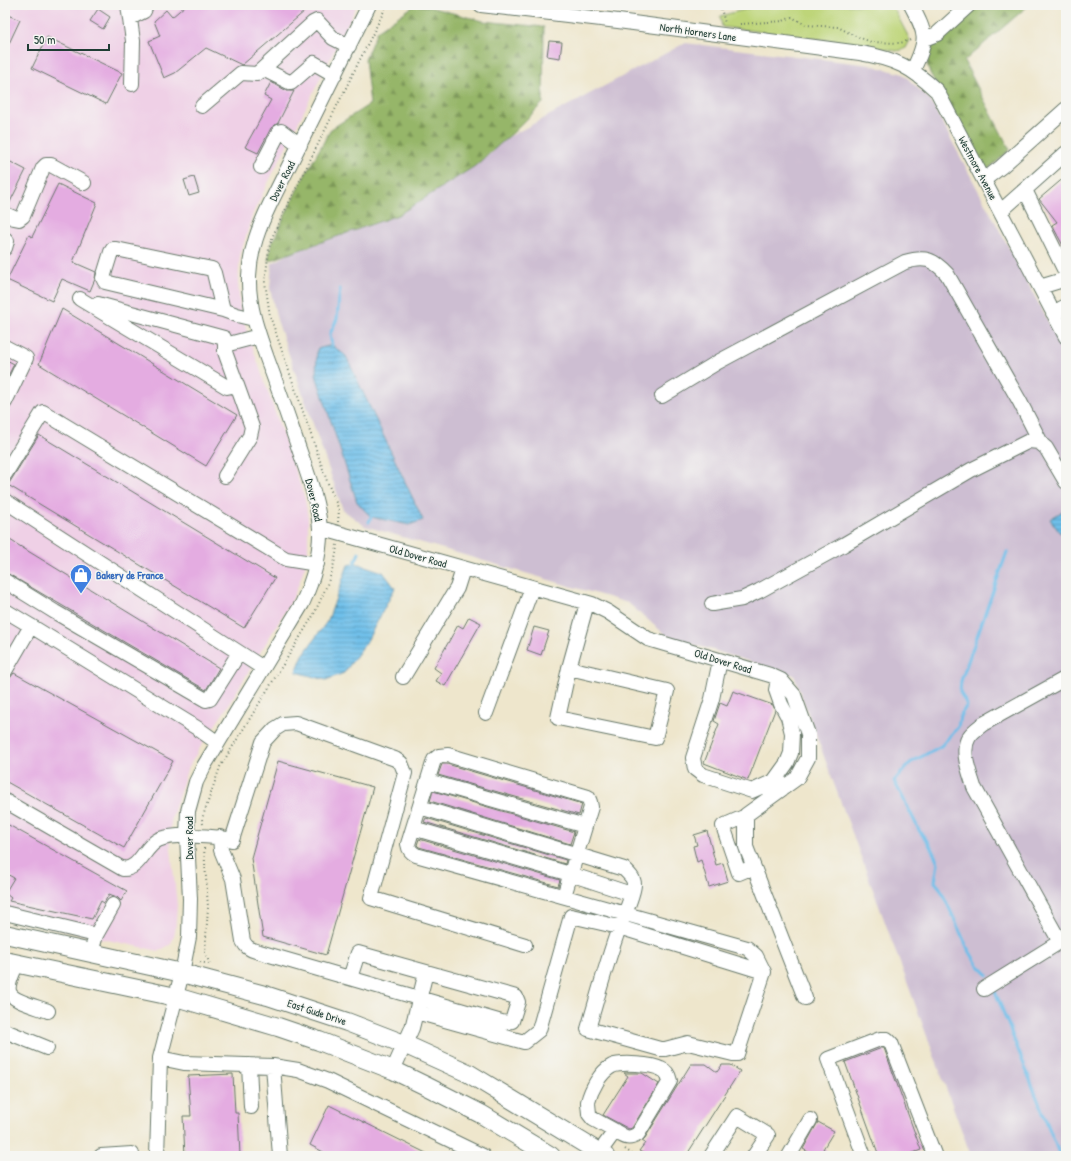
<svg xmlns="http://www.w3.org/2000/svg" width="1071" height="1161" viewBox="0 0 1071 1161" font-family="'Patrick Hand',sans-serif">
  <defs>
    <pattern id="forest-firs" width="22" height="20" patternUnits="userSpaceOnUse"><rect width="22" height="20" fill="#96b669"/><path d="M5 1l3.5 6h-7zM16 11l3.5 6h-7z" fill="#7a9557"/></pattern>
    <pattern id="water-rules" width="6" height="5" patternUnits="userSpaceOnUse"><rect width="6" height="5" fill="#6ebfea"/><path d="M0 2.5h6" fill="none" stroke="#5a9cbe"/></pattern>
  </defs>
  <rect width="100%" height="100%" fill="#f6f6f2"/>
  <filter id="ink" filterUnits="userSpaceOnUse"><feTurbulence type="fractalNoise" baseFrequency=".025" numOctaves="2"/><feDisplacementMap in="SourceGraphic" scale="8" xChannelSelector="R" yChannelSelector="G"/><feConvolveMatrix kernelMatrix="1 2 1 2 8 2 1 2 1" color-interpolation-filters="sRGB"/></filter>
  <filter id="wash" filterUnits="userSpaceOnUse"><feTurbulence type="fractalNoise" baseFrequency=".012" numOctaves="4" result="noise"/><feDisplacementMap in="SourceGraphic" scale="16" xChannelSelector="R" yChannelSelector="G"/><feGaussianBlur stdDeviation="0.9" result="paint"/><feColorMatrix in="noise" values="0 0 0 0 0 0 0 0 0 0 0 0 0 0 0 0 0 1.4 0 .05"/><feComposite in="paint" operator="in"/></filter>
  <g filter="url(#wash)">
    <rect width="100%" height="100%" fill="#eee6cc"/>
    <!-- built -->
    <path fill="#efd0e6" d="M5,5h352l-104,208 -13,43 -2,26 2,24 6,22 59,171 3,19v39l-10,29 -7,16 -67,110 -26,39 -11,19 -12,37 -4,15 -1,18 7,65 -2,27 -4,12 -12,7 -154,-33z"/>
    <!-- industrial -->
    <path fill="#cdbed2" d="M685,43l185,22 33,9 27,26 136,255v801h-95l-177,-481 -127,-39 -39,-33 -263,-77 -22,-16 -66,-190 -7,-32 2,-25z"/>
    <!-- green -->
    <path fill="#bed579" stroke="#6e8956" d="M762,5h130l18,35 -4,8 -4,2 -6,1 -37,-7 -137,-17 -2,-11z"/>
    <!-- forest -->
    <path fill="url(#forest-firs)" stroke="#5a7a4e" d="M415,5h7l61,16 61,6 -1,76 -28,28 -40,35 -77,49 -130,46 4,-18 28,-59 31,-55 39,-25 -5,-45 12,-28z
      M977,5h52l-65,56 46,89 -25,22 -55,-99 -3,-10 6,-17z"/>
    <!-- water -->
    <path fill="url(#water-rules)" stroke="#467e8f" d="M332,345l14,11 77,164 -14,5 -38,-8 -14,-15 -41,-127 1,-26z
      M1066,509v21l-6,3 -10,-14z
      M356,563l27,9 12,16 -28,53 -23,32 -18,7 -30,-8 7,-17 25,-35 20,-55z"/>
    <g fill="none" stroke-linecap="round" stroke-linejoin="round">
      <!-- stream -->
      <path stroke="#6ebfea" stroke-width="3" d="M332,345l-2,-11 7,-15 3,-30
        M369,522l2,-5
        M355,562l4,-9
        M988,975l-11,-11 -10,-17 -27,-59 -5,-6 3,-19 -2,-5 -8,-16 -8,-10 -18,-36 -8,-15 16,-18 31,-17 17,-19 2,-11 7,-11 -7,-13 1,-11 46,-129
        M995,991l65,165"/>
    </g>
    <g id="blocks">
      <!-- building -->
      <path fill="#e4ace1" d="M186,5h126l-70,60 -36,-17 -31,25 -11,5 -15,-37 11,-5 -6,-15 12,-11 6,7z
        M98,9l12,8 -7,12 -13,-8z
        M5,14l15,6 -15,32z
        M47,37l75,36 -16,31 -74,-36z
        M549,41l13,1 -2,16 -13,-2z
        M271,82l16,9h7l-16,32 -7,5 -13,25 -13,-6 26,-47 -7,-4z
        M5,159l21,11 -18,36h-3z
        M1066,176v75l-14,-26 5,-3 -18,-23z
        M194,177l5,16 -10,3 -5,-16z
        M58,184l39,19 -24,59 23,10 -1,7 -5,12 -28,-12 -10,22 -45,-21 22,-45 3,2z
        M62,309l175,106 -31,51 -167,-102z
        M5,359l9,5 -9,18z
        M39,435l236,143 -31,50 -236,-143z
        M5,537l214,131 -13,22 -201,-118z
        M469,617l12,6 -36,63 -9,-5 5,-8 -7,-5 24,-43 5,3z
        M534,627l15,4 -8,24 -14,-5z
        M14,673l159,88 -49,87 -119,-67v-101l5,-2z
        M733,691l40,14 2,5 -27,70 -44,-17 15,-39 -5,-3 6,-18 7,3z
        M278,761l95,26 -47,168 -63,-18 -12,-79z
        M442,764h5l135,40 -3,11 -141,-40z
        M433,791l141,41 -4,12 -140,-43z
        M426,818l140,42 -1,4 -141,-42z
        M5,823l122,68 -6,10 -4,-4 -8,-3 -5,9 -3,-2 -9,18 -83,-18 2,-3 -6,-5 9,-15 -9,-5z
        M707,831l9,34 7,-2 5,18 -19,6 -8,-27 -4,2 -4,-16 4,-1 -3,-10z
        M419,839l141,41 -2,6 -139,-39 -2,-2z
        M882,1048h2l9,25 28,77 -16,6h-26l-34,-94z
        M691,1064h15l11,8 5,-7h9l9,6 -54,85h-38l-9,-5 6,-8 -3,-2 3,-3z
        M624,1073h18l17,11 -27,44 -3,1 -26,-14 25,-39z
        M233,1074l2,39h3l2,43h-55l-2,-40h8l-3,-40z
        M329,1105l103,51h-106l1,-2 -17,-9z
        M818,1122l16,9 -11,18 12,7h-20l-12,-7z"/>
    </g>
  </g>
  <g filter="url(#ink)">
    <use href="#blocks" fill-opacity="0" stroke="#677869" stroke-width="1"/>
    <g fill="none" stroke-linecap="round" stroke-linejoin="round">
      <!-- minor casing -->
      <g stroke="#677869" stroke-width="16">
        <path id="minor" d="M128,5l5,36 -1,43
          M481,5l137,16 242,32c36,6 51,14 77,38l129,246
          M911,5c16,30 17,34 2,65
          M130,18l14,-7 2,-6
          M924,39l13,-5 32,-29
          M263,69l28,14 23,-20 21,12
          M202,106l39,-33 16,1 56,-51 4,-2 16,17 16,8
          M261,167l18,-35 2,-1 19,14
          M984,180l17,-13 65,-58
          M1025,190l41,83
          M1001,211l65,-58
          M5,214l9,4 5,1 4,-3 20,-48 3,-3h5l33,18
          M5,239l2,2 -2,7
          M1040,287l26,-8
          M80,299l147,88 10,-2
          M98,304l126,34 1,7
          M223,310l-9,-37 -2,-4 -96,-20h-3l-2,3 -8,26 2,4 118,28 14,5 17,4
          M1053,313l13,-7
          M5,347l21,11 -21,44
          M662,396l56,-34 187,-100c20,-6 28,-3 42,12l73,128 21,41
          M5,474l38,-62 243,147 31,5
          M225,476l25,-40 2,-9 -27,-75v-7l34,-9
          M5,501l258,167
          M320,528l272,76 16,8 40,27 122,36 11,5 13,15 14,39v24l-11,20 -51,37v32l59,151
          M5,581l50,31 151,88 4,-1 29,-46
          M712,604l30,-5 17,-8 84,-46 128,-75 58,-29 10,1 7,6 20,34
          M5,612l1,-1 25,15
          M720,660l-8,39 -19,59 2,11 8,6 49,16 22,-10 13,-18 4,-10 1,-20 -4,-16 -7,-13 -5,-14 2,-11
          M569,668l98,23 -12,47 -97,-20 11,-50 18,-65
          M5,671l26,-45 166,102 21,15
          M403,677l54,-89 6,-19
          M486,713l46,-125
          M428,781l157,45
          M5,801l118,68c17,0 21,-22 35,-29 14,-7 59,-4 74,0l31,-98 12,-13 8,-5 13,-1 99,36 6,4 4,10 -34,125 154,47
          M746,816l-23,10 16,47 14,-6
          M413,828l157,46 61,20
          M220,837l1,13 12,29 10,62c3,6 6,8 13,10l249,72 7,-2 6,-19 -2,-5 -158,-44 -8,25
          M564,896l27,-89 -1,-5 -2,-5 -140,-42 -9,1 -5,4 -26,84c1,6 3,8 8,11l331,93 9,8 8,16
          M5,913l91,22 -5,18
          M96,935l17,-30
          M1060,942l-86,-155c-4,-14 -14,-36 -5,-50 4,-6 9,-9 14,-13l83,-46
          M17,963c-3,8 -10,20 -8,28 2,10 29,16 39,20
          M984,989l82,-51
          M416,1012l108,30 15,-12 32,-114 48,11 145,45 -27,82h-4l-45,-11 -23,6h-5l-72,-20c10,-34 19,-68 31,-101 4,-11 15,-33 15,-44 0,-6 -6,-11 -10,-15l-204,-62
          M5,1031l42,17
          M160,1058l24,5 89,3 7,90
          M249,1065l2,42
          M273,1066l25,4 30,11 155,75
          M393,1070l19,-42 14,-56
          M599,1153l16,-22c9,5 12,10 23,3l32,-53c-1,-5 -3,-10 -9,-12 -9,-5 -40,-7 -49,-3 -12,6 -21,24 -24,36 0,4 1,9 1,12l4,5 22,12
          M101,1156l31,-2v2
          M157,1156l3,-98 22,-85 7,-36 1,-38 -3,-63 1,-25 8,-29 8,-16 98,-162c11,-24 19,-49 18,-76 -2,-27 -12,-53 -21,-79 -10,-29 -20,-59 -31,-88 -10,-28 -20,-55 -19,-85 1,-26 10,-49 21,-72l99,-199
          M711,1156l26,-40 31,19 -14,21
          M789,1156l21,-36
          M864,1156l-36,-97 52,-20h7l4,4 43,111"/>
      </g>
      <!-- major casing -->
      <g stroke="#677869" stroke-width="20">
        <path id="major" d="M5,934l177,39 86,23 79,26 57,22 64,29 137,83
          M5,961l171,36 102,30 41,14 74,29 33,16 55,28 70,42"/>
      </g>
      <!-- path -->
      <path stroke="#677869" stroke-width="2" stroke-dasharray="1 3" stroke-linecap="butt" d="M720,5l5,18
        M740,24l43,-3 9,-4 14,8 32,2 15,8 18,7 29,1 11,-3
        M338,522l1,-12 -12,-29 -57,-165 -5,-34 4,-34 5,-15 113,-228
        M203,824l-1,-5 18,-52 93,-151c10,-21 23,-48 24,-72
        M204,848l4,59 -3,46 5,11
        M200,962l9,2
        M625,1149l10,7"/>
      <!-- minor -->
      <use href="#minor" stroke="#fff" stroke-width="14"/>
      <!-- major -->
      <use href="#major" stroke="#fff" stroke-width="18"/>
    </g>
  </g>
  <!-- icons -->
  <defs>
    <g id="shop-pin" transform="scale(1.15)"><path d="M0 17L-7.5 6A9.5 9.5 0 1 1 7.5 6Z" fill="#3f7fe0" stroke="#f6f6f2"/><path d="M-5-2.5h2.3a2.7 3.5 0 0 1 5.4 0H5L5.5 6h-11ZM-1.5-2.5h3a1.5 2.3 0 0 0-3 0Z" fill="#fff"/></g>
  </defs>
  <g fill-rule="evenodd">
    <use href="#shop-pin" x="81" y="575"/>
  </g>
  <g text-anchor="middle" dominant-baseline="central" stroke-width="3" stroke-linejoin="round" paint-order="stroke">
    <!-- street labels -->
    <g font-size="11" fill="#1f3d34" stroke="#f6f6f2">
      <text transform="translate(698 32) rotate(8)">North Horners Lane</text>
      <text transform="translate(978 168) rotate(62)">Westmore Avenue</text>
      <text transform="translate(282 181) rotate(-63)">Dover Road</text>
      <text transform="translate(314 500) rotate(77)">Dover Road</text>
      <text transform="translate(418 556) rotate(16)">Old Dover Road</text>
      <text transform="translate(723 661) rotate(17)">Old Dover Road</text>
      <text transform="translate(189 838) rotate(-90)">Dover Road</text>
      <text transform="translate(317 1012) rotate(18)">East Gude Drive</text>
    </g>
    <!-- shop labels -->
    <g font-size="11" font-weight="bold" fill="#366cbe" stroke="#f6f6f2" text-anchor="start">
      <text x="96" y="575">Bakery de France</text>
    </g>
  </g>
  <!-- margin -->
  <rect width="1071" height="1161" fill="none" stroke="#f6f6f2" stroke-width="20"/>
  <!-- scale -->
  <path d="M28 44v6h81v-6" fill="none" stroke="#1f3d34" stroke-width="2"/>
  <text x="34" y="44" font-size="12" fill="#1f3d34" stroke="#f6f6f2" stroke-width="3" paint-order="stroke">50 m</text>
</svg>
